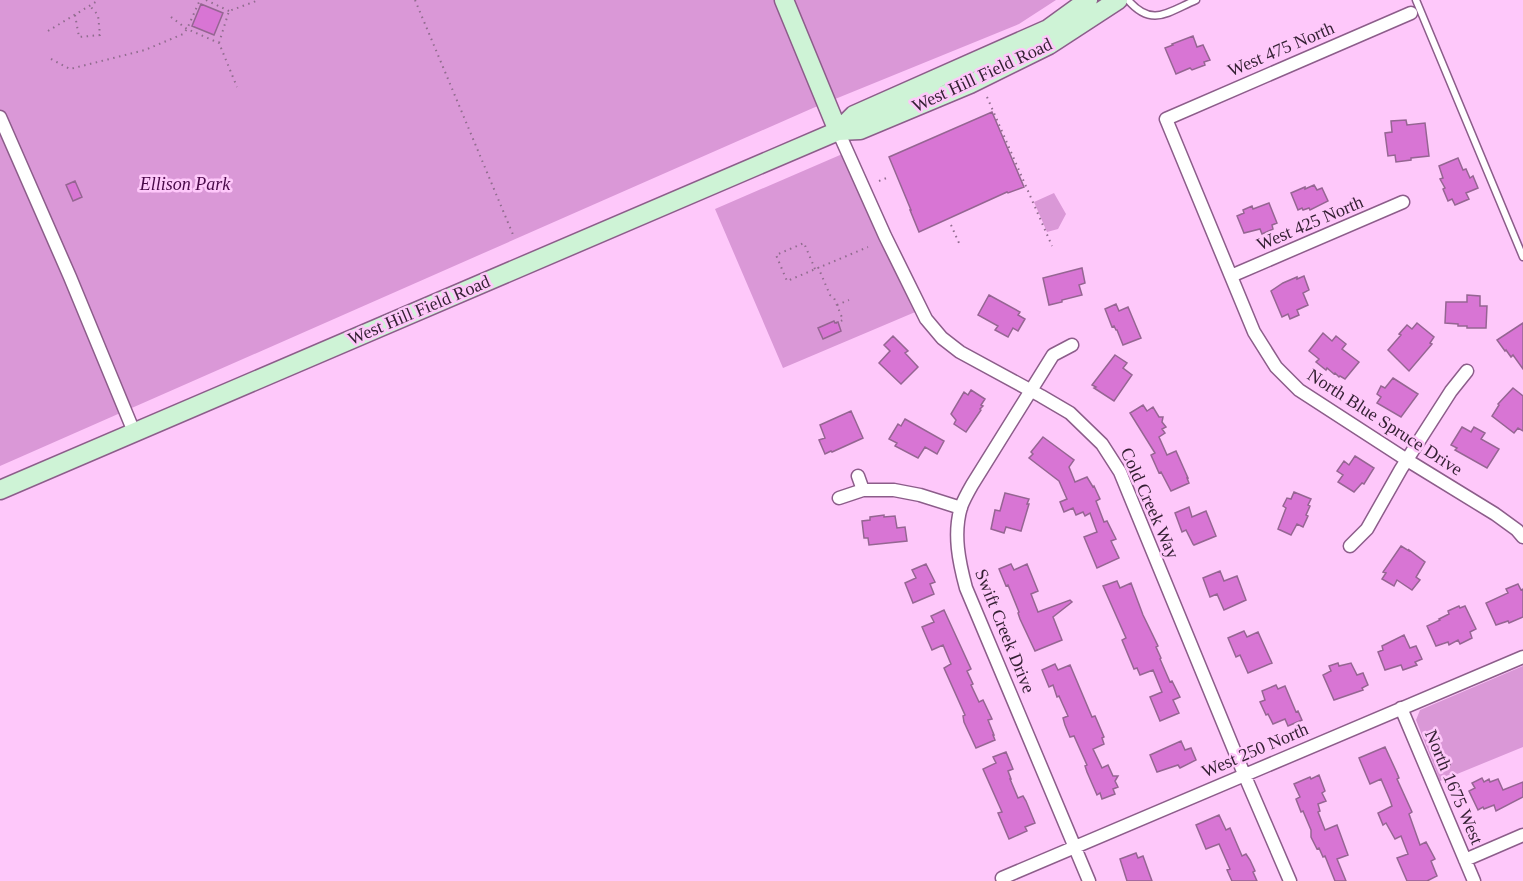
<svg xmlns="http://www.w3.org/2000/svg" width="1523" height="881" viewBox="0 0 1523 881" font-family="'Times New Roman',serif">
  <rect width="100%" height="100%" fill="#fec8fa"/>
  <!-- green -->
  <path fill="#da98d7" d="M0,0h1056l-37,24 -206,84 -813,358z
    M847,152l73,158 -137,58 -68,-159z
    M1054,193l12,21 -8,15 -11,3 -13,-30z
    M1523,666v81l-83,34 -24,-61 4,-10z"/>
  <!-- building -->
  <path fill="#d875d4" stroke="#956592" stroke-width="1.5" d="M201,4l22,9 -9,22 -22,-9z
    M1193,36l4,11 6,-2 7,15 -6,2 1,3 -13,5 -2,-2 -14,6 -11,-26 8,-3 -1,-1z
    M992,112l32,75 -16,6 -1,-1 -88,40 -9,-22h1l-22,-53z
    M1406,120l1,5 18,-2 4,33 -18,2v2l-15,2 -1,-7 -7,1 -3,-23 7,-1 -1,-11z
    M1458,158l5,12 3,-1 4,9 3,-2 5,12 -12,5 3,6 -14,6 -3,-6 -4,2 -5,-12 2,-1 -5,-9 3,-1 -4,-12z
    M75,181l7,16 -9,4 -7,-16z
    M1314,185l3,5 5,-2 6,13 -18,9 -1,-2 -6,2 -1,-2 -4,2 -7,-17 14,-6v2z
    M1269,203l8,20 -5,2 1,4 -11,5 -2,-5 -16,4 -7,-17 7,-3 -1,-3 9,-4 1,3z
    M1082,268l3,15 -6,2 3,10 -20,5v2l-13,3 -6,-27z
    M1304,276l5,14 -6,3 5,12 -11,5 2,5 -9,4 -2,-5 -6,3 -11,-26 12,-8 14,-6v2z
    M989,295l31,17 -2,3 7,4 -7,12 -5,-3 -5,9 -13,-7 3,-4 -20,-11z
    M1467,295l13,1v10h7l-1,22h-19v-2h-9v-2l-13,-1 1,-21h21z
    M1116,304l3,7 9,-4 13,31 -18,7 -6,-15h-1l-2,-4 -2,1 -7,-18z
    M834,321l1,2 3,-1 3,9 -18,8 -5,-11z
    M1417,323l17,14 -4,6 2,1 -23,27 -21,-21 13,-15 -2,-1 8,-9 5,4z
    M1523,323v46l-10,-14 -2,2 -5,-7 -1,1 -8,-11z
    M1323,333l9,8 4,-5 10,8 -4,5 17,13 -14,17 -5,-3 -1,1 -4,-4 -1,1 -7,-6 -1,2 -10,-8 3,-3 -10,-8z
    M893,336l15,15 -3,2 13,14 -17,17 -22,-21 11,-12 -6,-6z
    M1115,355l12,8 -4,5 9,7 -18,26 -20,-13 2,-1 -4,-2z
    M1393,378l25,16 -17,23 -24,-14 4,-6 -4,-3 4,-8 4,2z
    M1513,388l10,8v35l-5,-3 -4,5 -22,-17 7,-11 -1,-1z
    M971,390l14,9 -4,6 2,1 -3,3 1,1 -15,22 -12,-8 2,-4 -5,-6 13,-22 4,3z
    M1143,405l4,6 6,-4 6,10h4l-1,5 4,5 -4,2 3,4 -6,4 8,18 9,-4 12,27h-1l2,5 -18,8 -10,-19 -2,1 -8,-18 4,-2 -25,-40z
    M851,411l12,27 -31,14 -1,-1 -6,3 -6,-14 6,-2 -5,-13z
    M905,419l39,22 -7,13 -12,-7 -7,11 -23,-12 2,-3 -8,-4 9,-15 3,2z
    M1462,427l9,5 3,-5 11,6 -4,6 18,10 -12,19 -32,-18 2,-2 -6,-3z
    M1043,437l31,23 -5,7 6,15 12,-5 6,10 1,-1 6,13 -4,2 8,21 3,-1 9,18 -5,2 8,17 -22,10 -13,-31 13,-5 -7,-19 -5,3 -2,-4 -7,3 -3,-7 -9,4 -4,-10 7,-3 -8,-18 -30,-23 4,-4 -2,-2z
    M1355,456l19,12 -10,16 -2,-1 -8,9 -16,-10 5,-7 -6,-4 7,-10 5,4z
    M1294,492l17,7 -3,6 2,1 -4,9 2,1 -5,11 -6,-3 -6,11 -13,-6 8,-21 -3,-2 4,-8 4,1z
    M1005,493l24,6 -2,5h2l-8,27 -15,-4 -2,6 -13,-4 4,-19 5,1z
    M1189,507l3,10 14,-6 10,25 -22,9 -1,-1 -7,-14 -4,2 -7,-19z
    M884,515v2l11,-1 2,12 8,-1 2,14 -38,4 -1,-7h-4l-2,-17 8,-1v-3z
    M1401,546l8,5v-1l16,12 -9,15 4,3 -8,10 -15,-10 -3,6 -12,-7 4,-6 -3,-1z
    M926,564l9,18 -5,2 4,10 -21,9 -8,-20 11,-5 -4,-8z
    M1011,564l3,6 13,-6 11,27 -7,3 7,18 32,-12 2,2 -19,15 9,23 -27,11 -15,-32 -2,-6 1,-1 -11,-27 -2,1 -7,-17z
    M1220,571l4,10 13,-5 9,24 -22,10 -7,-16 -7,3 -7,-19z
    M1117,581l3,7 11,-5 12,32 15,31 -2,1 5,11 -1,1 10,23 2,-1 8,16 -7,3 6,13 -19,8 -10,-24 12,-5 -9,-22 -13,5 -3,-7 -3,1 -12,-29 4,-2 -23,-52z
    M1518,584l3,6 2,-1v28l-14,6 -1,-2 -12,4 -10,-22 22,-10 -2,-4z
    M1459,606l1,2 5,-2 11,23 -6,3 2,6 -12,6 -2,-4 -9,5 -1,-3 -12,4 -9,-20 13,-6 -1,-1 10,-5 -1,-3z
    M944,610l27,59 -4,2 6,13 -2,1 8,17 4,-2 9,19 -4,1 6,15h-1l2,5 -19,8 -12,-26 -1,-6 2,-1 -21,-47 7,-4 -8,-19 -11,5 -10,-23 12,-5 -3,-6z
    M1244,631l3,6 11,-5 14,31 -24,10 -8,-18 -4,2 -8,-19z
    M1404,635l6,13 6,-2 6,13 -7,3 2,3 -14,5 -2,-5 -16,5 -7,-18 5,-2 -1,-4z
    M1338,663l1,3 12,-3 6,12 6,-2 5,12 -6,3 1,2 -29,10 -11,-25 8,-4 -2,-5z
    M1055,664l3,6 12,-5 22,52 3,-1 9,21 -2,1 2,6 -11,5 9,19 6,-3 5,11h5l-3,5 3,6 -5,2 2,5 -13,5 -2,-6 -3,2 -10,-23 -2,-6 2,-1 -13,-29 -4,1 -5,-12 -2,-7 5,-2 -9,-20 -2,1 -4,-12 -4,2 -7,-17z
    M1276,685l2,4 7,-3 11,26 2,-1 4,9 -14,6 -3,-7 -12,5 -5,-10 -2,1 -6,-13 5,-2 -3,-9z
    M1181,741l4,9 6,-2 5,12 -16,8 -2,-3 -21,7 -7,-17z
    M1385,747l12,26 2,5 -2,1 15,33 -3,2 11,31 6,-3 9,17 -4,2 6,15 -10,5h-20l-10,-23 11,-4 -7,-18 -6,3 -9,-16 -3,2 -5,-12 14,-7 -2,-6 -9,-21 -11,5 -11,-26z
    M1006,752l7,17 -5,2 3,8h-1l8,19 5,-2 3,5 9,22 -10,4 2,4 -18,8 -11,-26 4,-1 -19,-43 13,-6 -3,-6z
    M1319,775l6,16 -3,2 4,8 -8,3 2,7 -2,1 7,18 12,-5 11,30 -11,4 9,22h-11l-10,-25 -2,1 -4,-9 -2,1 -6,-12v-7l-8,-19 -2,1 -5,-13 4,-2 -6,-13 16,-7 1,2z
    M1482,778l2,4 5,-3 1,3 8,-3 5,11 20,-8v15l-27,14 -2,-6 -10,4 -1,-2 -5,3 -9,-19 6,-3 -3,-5z
    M1219,815l7,15 4,-2 12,28 4,-2 4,6 5,11 -2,1 4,9h-25l-5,-11 3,-1 -11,-25 -13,5 -10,-24z
    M1136,853l2,5 5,-2 9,25h-25l-7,-22z"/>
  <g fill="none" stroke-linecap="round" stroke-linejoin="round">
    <!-- lane casing -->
    <g stroke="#8c5d8a" stroke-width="9">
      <path id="lane" d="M1128,0c24,28 40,12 68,0
        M1416,0l107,257"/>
    </g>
    <!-- street casing -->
    <g stroke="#8c5d8a" stroke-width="15">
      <path id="street" d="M1411,13l-245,106 88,213 22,35 23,23 108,70 88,54 22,16 6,7
        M0,117l70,160 64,155
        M838,131l47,105 41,83 16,19 18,14 81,44 29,17 32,31 18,28 124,302 46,107
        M1231,276l172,-74
        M1072,345l-19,10 -81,130c-4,7 -8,14 -11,22 -8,27 -2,55 5,81l123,293
        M858,476l5,14
        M839,498l24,-8h31l26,5 41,13
        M1350,546l17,-17 34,-60 50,-78 16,-20
        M1401,708l73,173
        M1465,860l58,-25
        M1002,878l521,-221"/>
    </g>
    <!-- secondary casing -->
    <g stroke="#8c5d8a" stroke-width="21">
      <path id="secondary" d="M784,0l54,131
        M838,131l22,-1 110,-46 79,-39 69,-45
        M0,490l838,-359 16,-16 194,-86 40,-29"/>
    </g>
    <!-- path -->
    <path stroke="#906c8e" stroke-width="2" stroke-dasharray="1.5 4.5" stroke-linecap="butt" d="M206,0l23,11
      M415,0l99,237
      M75,15l4,22 21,-2 -2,-20 -8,-9
      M171,17l16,12 32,14 18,44
      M48,31l51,-31
      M219,43l10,-32 30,-11
      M51,59l19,10 75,-19 38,-16 4,-5 13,-29
      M987,97l65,149
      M879,181l10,-4
      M951,225l8,18
      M818,267l12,28 4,3 9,22 -7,3
      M815,269l-11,-26 -28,12 11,26 81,-34
      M837,305l12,-5
      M1438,769l13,-5"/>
    <!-- lane -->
    <use href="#lane" stroke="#fff" stroke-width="6"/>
    <!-- street -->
    <use href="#street" stroke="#fff" stroke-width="12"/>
    <!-- secondary -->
    <use href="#secondary" stroke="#cef3d6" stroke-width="18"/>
  </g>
  <g text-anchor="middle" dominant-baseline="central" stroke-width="5" stroke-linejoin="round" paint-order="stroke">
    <!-- street labels -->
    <g font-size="18" fill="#331f32" stroke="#fec8fa">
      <text transform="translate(1281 49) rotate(-23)">West 475 North</text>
      <text transform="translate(982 75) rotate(-25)">West Hill Field Road</text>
      <text transform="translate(1310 223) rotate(-23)">West 425 North</text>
      <text transform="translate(419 310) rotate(-23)">West Hill Field Road</text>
      <text transform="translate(1385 422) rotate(33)">North Blue Spruce Drive</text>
      <text transform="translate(1150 503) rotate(66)">Cold Creek Way</text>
      <text transform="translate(1005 631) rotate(68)">Swift Creek Drive</text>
      <text transform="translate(1255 750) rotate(-23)">West 250 North</text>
      <text transform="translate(1454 787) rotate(67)">North 1675 West</text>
    </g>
    <!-- park labels -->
    <g font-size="18" font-style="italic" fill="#480948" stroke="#fec8fa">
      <text x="185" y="184">Ellison Park</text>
    </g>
  </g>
</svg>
